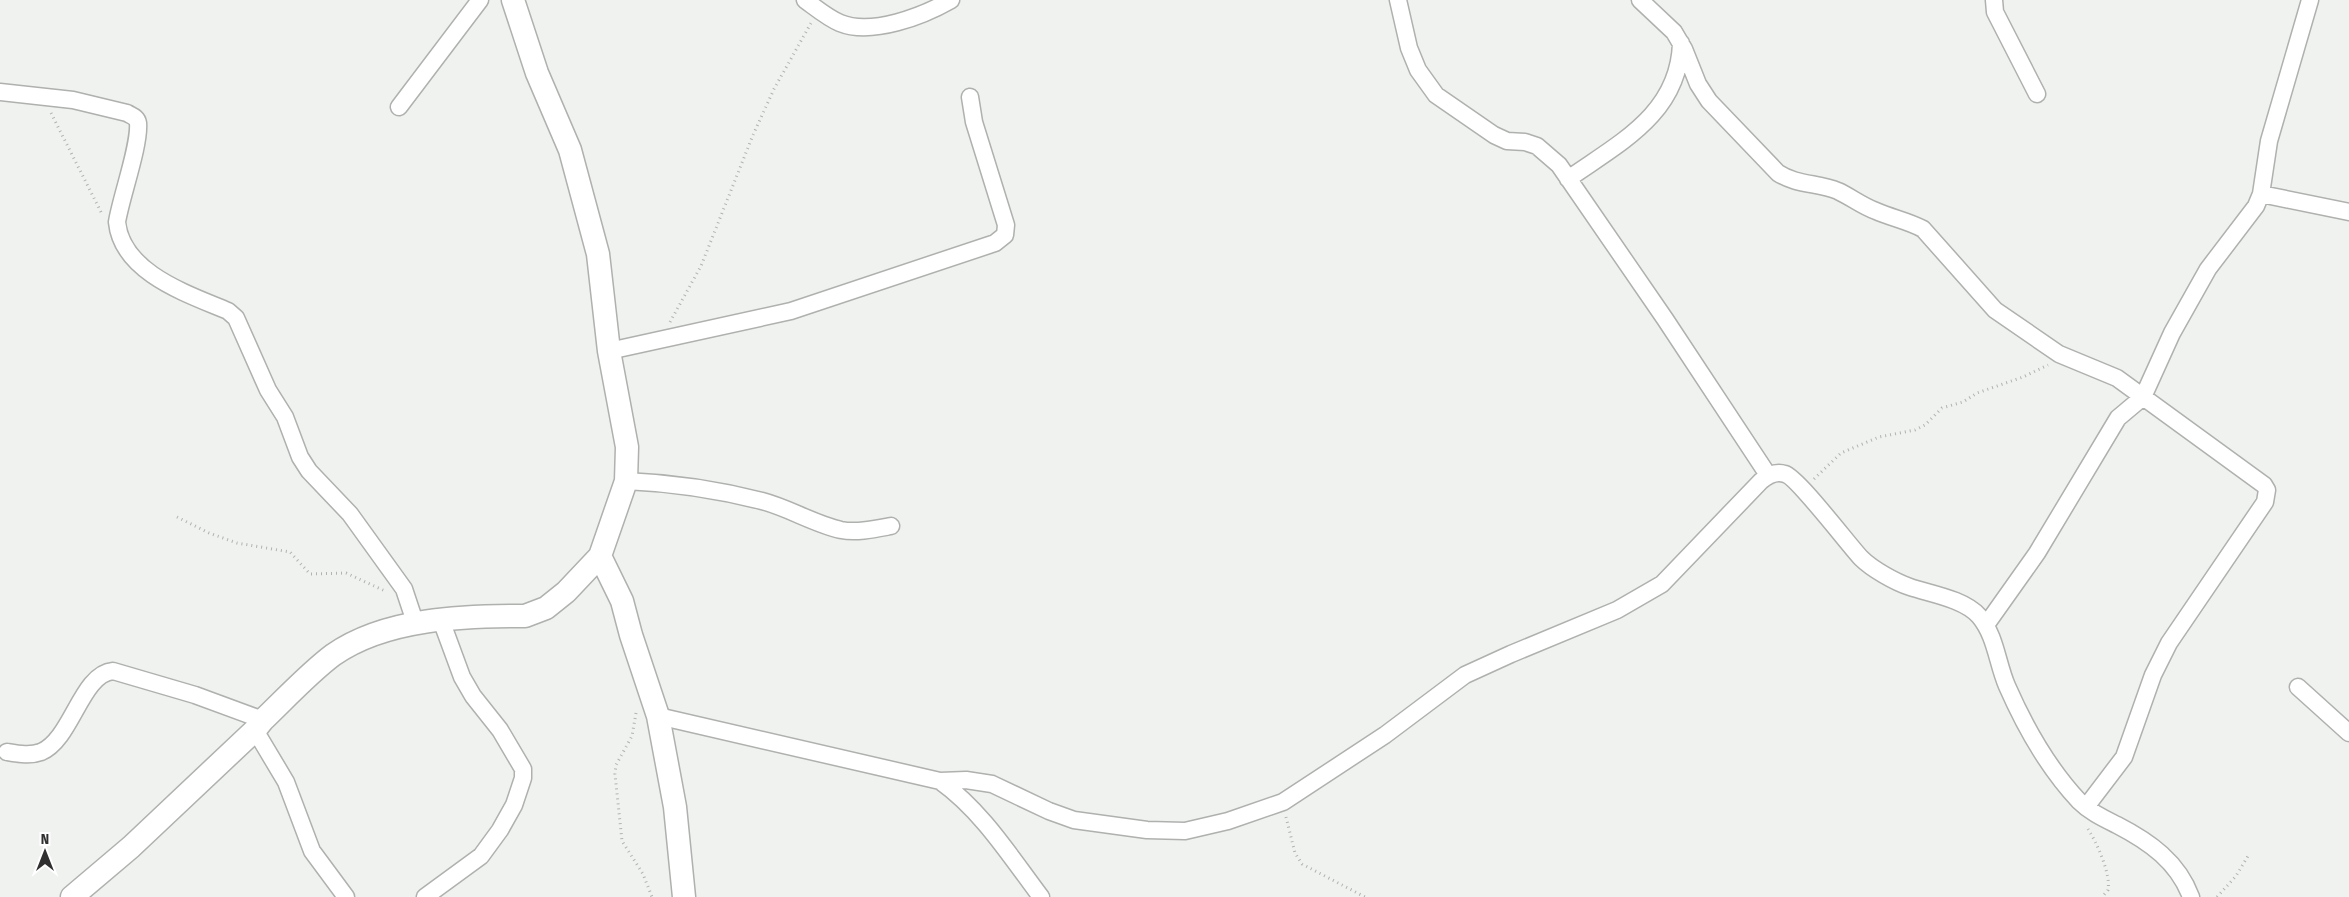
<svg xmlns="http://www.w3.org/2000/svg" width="2349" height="897" viewBox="0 0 2349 897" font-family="'Fira Sans Condensed',sans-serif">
  <rect width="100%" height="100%" fill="#f0f2ef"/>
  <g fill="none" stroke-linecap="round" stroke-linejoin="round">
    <!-- street casing -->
    <g stroke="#afb1ae" stroke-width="19">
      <path id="street" d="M805,0c11,8 23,18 35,23 32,13 83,-7 111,-23
        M1398,0l11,48 9,22 18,25 58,40 13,6 18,1 12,4 22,19 106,154 103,156
        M1640,0l34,32 10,17 14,35 11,17 69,72c18,12 41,10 60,18 13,6 24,15 38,20 16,7 32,10 47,18l72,81 64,44 58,24 147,107 3,5 -2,12 -96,141 -16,32 -29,82 -38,50
        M1994,0l1,12 42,82
        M0,92l73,8 54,13c5,3 10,4 11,10 2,22 -17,74 -21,99 5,51 71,72 111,89l8,7 32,72 17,27 15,40 9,14 41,43 54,75 11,33
        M399,107l81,-107
        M1568,179c51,-36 111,-65 113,-136
        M2261,194l88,18
        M609,351l182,-40 204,-68 10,-8 1,-10 -32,-103 -4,-25
        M626,481c47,2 89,8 136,20 27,7 52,23 79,29 16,3 34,-1 50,-4
        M1986,625l51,-72 81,-135 25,-21 29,-64 36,-64 48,-63 5,-12 8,-53 41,-141
        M2298,687l51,46
        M658,716l282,65 26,-1 26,4 57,27 25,9 73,10 38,1 43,-10 55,-19 102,-67 80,-60 46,-21 106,-44 45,-26 99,-103c7,-6 15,-10 24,-7 12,3 63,70 76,84 11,11 34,24 49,29 21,7 54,12 69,29 17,20 18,47 28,70 18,41 41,82 72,115 11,11 24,17 38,24 33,17 61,37 74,72
        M255,730l31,52 26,69 34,46
        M7,752c12,2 23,4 34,0 31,-13 40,-78 72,-81l82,24 68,25
        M940,781c42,30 70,75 101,116
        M425,897l56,-41 19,-26 14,-25 9,-27v-9l-23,-39 -27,-34 -11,-19 -21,-57"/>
    </g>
    <!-- secondary casing -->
    <g stroke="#afb1ae" stroke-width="25">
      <path id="secondary" d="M600,556l22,45 9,34 27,81 17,91 9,90
        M72,897l59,-50 124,-117 8,-10c22,-21 46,-47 70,-65 53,-37 130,-39 192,-39l21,-8 20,-16 34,-36 26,-75 1,-34 -18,-96 -11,-97 -28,-104 -33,-77 -24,-73"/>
    </g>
    <!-- path -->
    <path stroke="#b1b3b0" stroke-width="3" stroke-dasharray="1 4" stroke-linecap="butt" d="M51,113l51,101
      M670,322l31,-56 52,-131 21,-46 37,-66
      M1814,479l27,-26 38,-16 36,-7 10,-5 17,-17 21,-6 14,-9 46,-16 25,-12
      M177,517l32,16 28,10 53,9 20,22 36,-1 39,18
      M636,713l-4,23 -16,29 -1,9 7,67 21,33 9,23
      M1286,817l9,36 7,11 63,33
      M2088,829c9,14 23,45 20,61l-6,7
      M2217,897l19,-21 12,-20"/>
    <!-- street -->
    <use href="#street" stroke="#fff" stroke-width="16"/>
    <!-- secondary -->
    <use href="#secondary" stroke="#fff" stroke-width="22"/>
  </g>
  <!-- north arrow -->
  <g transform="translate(45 852)" stroke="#ffffff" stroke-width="4" paint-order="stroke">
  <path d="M0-4L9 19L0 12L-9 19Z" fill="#2f302f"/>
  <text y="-8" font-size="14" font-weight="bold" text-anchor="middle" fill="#2f302f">N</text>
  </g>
</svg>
